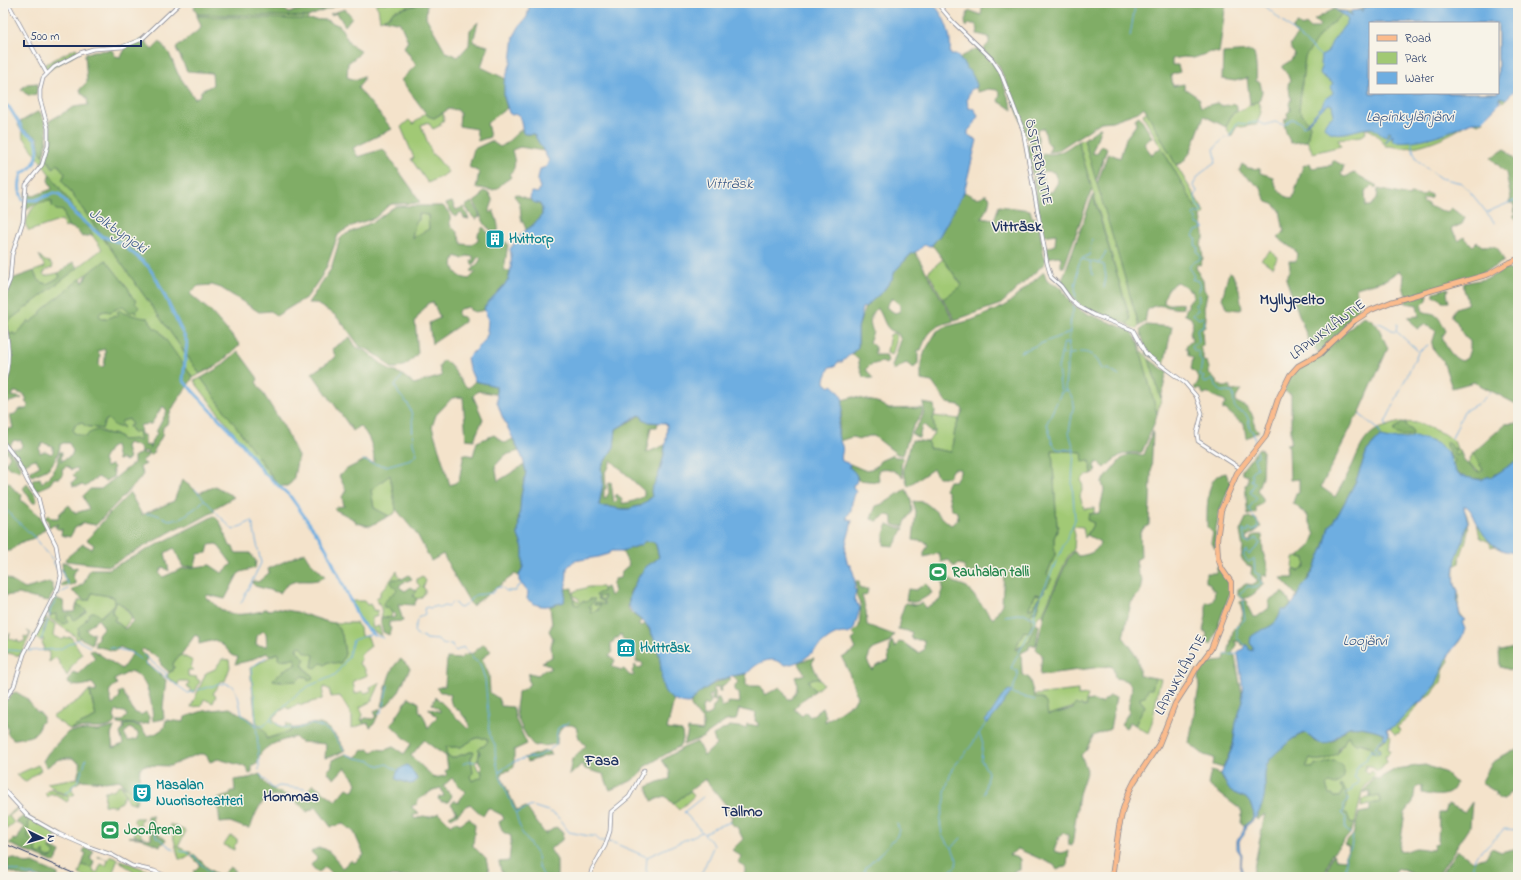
<svg xmlns="http://www.w3.org/2000/svg" width="1521" height="880" viewBox="0 0 1521 880" font-family="'Indie Flower',sans-serif">
  <rect width="100%" height="100%" fill="#f7f3e8"/>
  <filter id="ink" filterUnits="userSpaceOnUse"><feTurbulence type="fractalNoise" baseFrequency=".025" numOctaves="2"/><feDisplacementMap in="SourceGraphic" scale="8" xChannelSelector="R" yChannelSelector="G"/><feConvolveMatrix kernelMatrix="1 2 1 2 8 2 1 2 1" color-interpolation-filters="sRGB"/></filter>
  <filter id="wash" filterUnits="userSpaceOnUse"><feTurbulence type="fractalNoise" baseFrequency=".012" numOctaves="4" result="noise"/><feDisplacementMap in="SourceGraphic" scale="16" xChannelSelector="R" yChannelSelector="G"/><feGaussianBlur stdDeviation="0.9" result="paint"/><feColorMatrix in="noise" values="0 0 0 0 0 0 0 0 0 0 0 0 0 0 0 0 0 1.4 0 .05"/><feComposite in="paint" operator="in"/></filter>
  <g filter="url(#wash)">
    <rect width="100%" height="100%" fill="#f4e3cb"/>
    <!-- green -->
    <path fill="#a1c974" stroke="#5e7c69" fill-rule="evenodd" d="M378,3h38v2l-23,6 -2,4 -11,5 -2,-12 -2,-2z
      M1379,3h139v84l-15,15 -3,-4 -1,4 -16,17 1,2 -6,3 -6,-3c-17,12 -48,27 -70,27 -6,-1 -11,-2 -16,-2 -6,-7 -12,-17 -21,-17l1,4 -4,3 -24,3 3,7 -28,7 -6,-12 3,-16 -11,-15 7,-68 28,-32 18,2zM1370,23h128v70h-128z
      M197,14l111,3 -1,3 -110,-4z
      M76,48l2,4 -29,18h-2l-3,-5z
      M1259,101l2,11 -3,8 -1,4 -15,3 -5,-1 -6,11 -5,-10 6,-13z
      M1147,112l29,53 29,48 -4,4 -56,-98 -2,-5z
      M426,113l2,3 6,2 9,-5 1,7 -4,3 1,2 -8,4 -5,-7 -7,3 11,29 5,4 11,14 -4,3 -16,8 -17,-24 3,-1 -13,-31 8,-7 4,4z
      M20,123l3,6 12,11 9,17 -2,6 -20,-28 1,-1 -5,-9z
      M1084,139l55,187 -4,3 -8,-5 3,-3v-3l-52,-177z
      M46,158l7,10 5,-4 7,10 -3,6 138,194 -7,4 -3,-5 -71,-58 -2,2 -2,-2 -8,4h-5l-3,-4 1,-3 15,-2 17,-13 -4,-9 -22,-28 -18,13 -47,38 -1,4 -9,7 -3,-1 -12,14 -3,-2 -4,2 -3,-12 96,-74 -59,-84z
      M43,201h9v5l12,5 1,8 3,7 -3,2 -3,-8 -33,11 -4,-7c5,-10 6,-19 18,-23z
      M419,214l9,1 1,14 -17,10c0,-6 3,-10 3,-16l4,-3z
      M1270,251l8,6 -6,10 -11,-8z
      M39,255l6,6 5,1 3,4 -1,2 -6,2 -3,4 2,2 13,-3 2,4 -13,7c-8,-2 -11,-5 -13,-13l11,-4z
      M943,259l19,27 -19,13 -15,-27z
      M893,333l3,2v7l-4,13 -5,-2v-2l3,-16z
      M1140,349l9,10 12,40 -4,15z
      M201,378l24,33 3,-5 16,-10 2,3 1,5 4,7 18,17 10,19 -1,21c-11,1 -12,-7 -20,-11l19,27 -23,-22 -14,-21 -46,-60z
      M934,416l25,3 -4,11 -4,22 -22,-4 -1,-6 7,-10 -2,-13z
      M108,419l13,6 1,-4 7,-2 3,6 -3,1 5,8 2,-3h2l2,10 -18,-1 -9,-6 -4,1 -7,-4 -16,6 -12,-4 -1,-3 3,-6 6,-2 3,4 17,3 3,-8z
      M1400,422l18,1 28,12 8,6 3,8 4,4 -9,13 -132,103 -25,29 32,-61 2,-10 51,-90h2l-4,-8z
      M1052,450l30,2 8,9 2,13 -6,1 -5,5 2,7 -3,9 4,13 10,-1v5l-5,1 -2,6 7,3 -9,15 -2,-11 -10,-1 2,9 -1,14 -7,9 -23,53 -1,6 -2,-3 -4,4 -8,24 -14,7 9,-18 4,1 2,-17 2,-5 4,1 2,-5 1,-9c-2,6 -5,9 -10,13v-3l7,-13 4,1 4,-3 3,-17 8,-20 -1,-17 5,-12h-2z
      M1473,453l10,17 -3,2 -12,-8z
      M390,475l6,34 -1,4 -6,3 -15,-8 -3,-19z
      M1464,499l38,51 -8,-4 -3,1c-1,-8 -6,-5 -11,-10 -3,-11 -3,-27 -16,-32 -1,6 4,10 4,15 2,15 -5,27 -9,41v2l-4,3c0,6 -1,13 0,19 1,2 2,4 3,6 1,10 -2,24 7,29l-3,2c6,14 -6,22 -13,32l-1,3 1,4 -5,7 -3,14 -11,14 -7,3 -16,20 -10,8 3,3 -1,3 -4,1 -6,-6 -3,1 5,8 -3,11 2,3 -3,5h-2l2,6 -7,8 -3,1 -6,-5 -11,-1 7,1 -3,4 4,4 3,-3 4,3 -11,14 -2,4 -7,31 -6,-1v-4l-6,-5 1,-23 -5,7h-6l-4,-3 -3,-8 3,-3 4,-22 -20,7 -7,-1 4,-8c9,4 20,-1 28,-6 2,-7 7,-10 9,-17h2l1,4 18,6h2l2,6 4,2 3,-6 -2,-3 7,-5 -13,-7 89,-115 -10,-45z
      M1298,557l7,1c2,7 0,10 -7,13l-5,-2 1,-11z
      M397,571l1,4 4,4 -6,1 1,10 -8,8 -1,9 4,6 -1,5 -9,-1 -1,-9 -5,-10 4,-2v-4c6,-4 12,-15 17,-21z
      M422,576l4,5 -3,6 2,2v4l-4,5 -7,1 -1,-3 7,-10 -3,-3v-4z
      M589,587h13l2,4 -7,3v3l7,-1v9l-7,-1 4,1 -2,4 -9,5 -1,-7 2,-8 -5,3 -8,3 -4,-1v-5l4,3 2,-2 -4,-3 -3,-1v-2l2,-3z
      M92,593l22,4v7l-14,13 -9,-5 -6,9 -7,7 1,4 -2,1 3,5 -4,1 -1,-3 -26,-18 2,-3 5,-1 15,1 3,5 13,-9 -10,-7 2,-4h10z
      M353,601h11l3,4 3,-1 4,7 3,-1 1,6 -6,2v6l1,4 6,-2 3,10 -20,-11 -11,-23z
      M117,602l3,1 12,14 -8,11c-9,-7 -17,-15 -7,-26z
      M45,617l2,1 -4,13 1,2 4,-13 7,4 -2,12 10,4 1,-2 7,-1 11,17 -10,12 -5,10 -11,-19 -7,5v-11h-6l1,-6 -2,-1 2,-5h-2l-1,2 -7,-4z
      M335,623h21l4,5 1,8 7,1 3,9 -11,9 1,4 -2,5 6,5v3l3,3 -15,6 2,13 7,-3 3,2 6,-2 -1,-4 10,-4 -8,18 -12,6 3,8 -2,5 3,4 -12,4v-12l-12,-20 -9,1 -2,-8 -5,-2 -2,12 -21,6 -3,-2 -2,3 -8,3 -1,-2 -5,3 -9,8c3,6 6,9 13,9v-4l5,3v5l-26,8 -2,-9 -7,-9 -6,-53 27,-15 6,7 11,-2 3,6 -10,4 -14,12 9,2 18,-4 2,-2 9,4 2,-3 -11,-13 -5,-13 1,-4 3,-1 13,9 -2,11 16,-5 5,2 12,-9 -3,-19z
      M27,631l4,2 -11,23 -12,-3 -5,2v-20l5,2 2,-4 -1,5 7,3 1,-2 2,4 6,-2 -1,-5 4,2 2,-5z
      M181,655l12,6 -2,6 3,3h-6v6l9,1 -1,1 4,3 -5,11h-6l2,-3 -4,-2 2,-4 -4,-2h-6l-1,4 -11,-8 2,-5 4,-1 1,-4 -1,-3 3,-5z
      M222,659l7,1 1,7 -5,14h-4l-8,13 3,2 -3,7 -9,-4 -3,7 -10,1 15,-34 9,-4z
      M814,678l6,2 3,4 -8,7 -7,-10z
      M1155,678l6,1c-6,17 -5,37 -13,54l-13,-8 10,-19 -5,-6v-3l8,-9h4z
      M89,690l7,27 -24,11 -1,2 -19,-13 31,-20z
      M1078,690v6l10,-1 -2,6 1,5h-9l-30,9 -3,-12 -4,-5h-6l-1,-3z
      M476,738h10l2,4 -4,4 -4,1 -2,13 -3,2 3,8h3l1,7 -11,5 -1,-6 3,-3 -2,-15 2,-7 -21,7 -6,-2v-9h15z
      M38,765l3,5 -16,12 -9,-7z
      M78,778l3,3 -9,5v5l3,3 -4,2 -14,-5 -10,-8z
      M119,785h2l4,9 -4,8 -6,4 -11,-1 1,-14 8,-1z
      M123,786l13,3 -2,14 -7,-2z
      M51,788l5,4 14,5 -3,5 -12,-8 -1,1 -3,-2 -3,4 -3,-3z
      M690,791l4,5 -15,14 -6,-6z
      M1380,796v6l-19,5 1,-8z
      M17,808h2l-10,8 5,7 -7,6 -4,-1v-9z
      M29,818l27,15v3l-7,10 1,3 5,4 -1,4 -3,1 -7,-2v-5l-4,4 -2,-1 -3,-3 2,-5 -9,-8z
      M136,818h7l-3,3 1,6h-1l1,2 -1,4 2,4 -8,-2 3,-10 -4,-5z
      M170,824l16,7 -8,16 14,6 -7,6h-6z
      M230,836l7,3v4l-3,3v4l-10,-5z
      M98,856l10,4 2,-4 8,3 -7,18h-26l-6,-3 3,-9 12,4 -1,3 4,1 4,-9 5,2 2,-6 -8,-3 -1,1z
      M120,860l31,12 -3,4 -13,-3 -1,4h-2l2,-6 -10,-6v-1l-4,-2z"/>
    <!-- forest -->
    <path fill="#80ad66" stroke="#4e6e62" fill-rule="evenodd" d="M197,3h80l12,10 28,-10h26l-35,14 -111,-3 -3,-7z
      M416,3h11l-1,14 5,9 15,26 12,5 11,-12 1,-15 8,-8 -5,20 15,4 -7,21 25,12 -2,18 3,11 -20,15 3,14 -12,4 -2,-12 -17,-3 1,-12 -2,-4 -9,-1 -15,9 -6,-2 -27,-36 15,-15 -12,-18 4,-6 -8,-18 -17,-4 8,-4 2,-4 23,-6z
      M983,3h243l-7,50 -8,-1 -17,6 -10,-1 -12,2v6h6l2,7 -9,3 2,11 11,-2v4l16,11 -1,2 2,6 16,-4 5,3 13,-2 2,2v5l-5,3 -6,13 -22,-11 -14,37 -8,10 -6,2 -32,-58 -6,5 -26,9 -11,1 -44,29 -8,1 2,-7 -4,-2 -3,-15 -7,2 2,18h-2l-11,-10 -3,-13 -24,-59 -16,-16 6,-7v-6l-12,-3 1,-5 -3,-5h-6l-3,3 -1,-6 3,-9 3,-1 10,4z
      M345,9l7,8 -7,9 -8,-13 -6,2 -1,-1z
      M1334,9l8,5 -22,21 -15,22 -6,53 11,15 -3,16 -16,2c-4,-7 -8,-16 -6,-24l3,-1 -1,-5 3,-2v-4l-1,-3 2,-5c-2,-5 -1,-10 -3,-15l2,-3 -3,-8 -5,-5v-2l8,-5 5,-7c-10,-9 -1,-11 2,-20l-5,-4 2,-4 4,-2 4,3 4,-3 4,4h8l2,-3 -6,-5z
      M197,16l129,4 14,6 10,18 11,7 -4,5 -9,7 -1,14 8,3 8,-4v4l-5,8 34,41 -39,19 5,9 25,-8 31,43 6,11 -28,1 -4,2 -13,12 -19,6 -13,7 -5,4 -11,31 -6,11 -14,20 -31,19 -5,-5 -12,1 -38,-24 -9,-3 -14,1 -8,8 20,17 30,34 -22,20 -18,9 -138,-194 3,-6 -7,-10 -4,4 -8,-10c5,-13 6,-23 3,-37l25,-14 14,-2 -1,-7 -6,-5 -1,-4 7,-7 -2,-28 9,-3 18,-1 3,6 6,1 5,-10 17,-8 9,11 8,-8 9,11 9,21 17,25 6,-4v-4l12,-6 -1,-12 -25,-2 -11,-23 25,-20v-2z
      M978,48l17,17 6,13 12,32 -15,-9 2,-7 -3,-4 -9,-1 -10,3 -2,-4 1,-1 -18,-29z
      M1251,51l2,1c3,4 4,24 3,29l4,1 2,10 -3,9 -9,3 -3,-26 -12,3 -13,-2 1,-26z
      M38,83l-2,12c-6,2 -11,-1 -15,-6l6,-5z
      M39,111c10,15 10,28 4,45l-4,-8 -1,-10 -15,-9 -3,-7z
      M1139,116l13,21 -8,7 8,11 9,-8 40,70 3,17v5l-3,5 2,14 -3,7 -3,-1 -1,4 7,12 1,10 3,3 -3,16 2,8 -1,10 -3,2 1,16 -3,3 3,6v7l4,1 2,6v6c5,3 8,10 14,13h7v3l2,1 9,-1 -5,8v4c15,6 17,11 19,26l3,2v2l-12,6 -2,-15 -4,-1 -15,-13 -2,1v-4l3,-2 -2,-4 -6,-2 -4,-2 -1,1 -4,-4 -5,2 -4,-6 -4,1 -2,-2 4,-5 1,-5 -3,-5 -2,-1 -3,-3 2,-11 -5,-3v-4l-2,-3 1,-4 5,-4 -2,-7 3,-10 -2,-5 -7,-4 2,-2 -1,-3 3,-2v-4l5,-6v-5c-6,-3 -9,-8 -17,-10 -8,6 -11,10 -12,21 6,3 12,-1 19,1v4c-12,3 -26,-9 -36,3l-2,11 -6,4 -42,-142 11,-31 12,5 6,-20 10,-13 -1,-6z
      M1101,127l-9,26 5,1 4,-8 6,2 -11,33 -12,-42z
      M522,129l3,5h9l10,17 -24,-4 -8,3c2,9 6,18 -3,24l2,3c-3,3 -5,3 -8,6 -3,2 -4,5 -7,6 -6,3 -14,-2 -20,-1l3,-16 -10,-5 5,-18 17,-8 9,6c6,-2 15,-13 22,-18z
      M1078,141l14,48 -28,78h-3v-10l-4,-1 -9,2 -2,-10 9,-3 1,-11 -13,2 -16,-92h2l7,7 4,1 -1,1 -6,1 1,8 8,-2 1,-7c14,4 23,-4 35,-12zM1046,171l8,1 4,10 -6,10h-5l-3,-2 1,-7 -4,-11z
      M1505,149l13,15 -1,56 -4,-4 4,-2 -3,-2 1,-3 -2,-6h-4l2,-5 -5,-25 -15,-15z
      M1333,160l11,6 -3,9 4,2 9,-4 23,13 -2,2 -2,-2 -8,5 1,15h5l6,-7 1,-10 31,7 1,-2 12,2 4,-3 5,2v3l-8,1v4l5,1v3l8,1 11,5 4,-5 14,10 -3,6 -11,5 8,12 5,-4 9,9 4,-4 5,4c16,-1 16,1 22,15 -29,19 -64,26 -98,35l-3,-10 1,-11 -5,-4 -14,9 -29,8v6l-3,4 6,6 -7,17 -34,31 -9,-10 -23,-63 4,-11 -1,-7h7l1,-9 -19,-14 6,-6 -4,-22 -7,-6 -6,-2 -2,-3 -4,-11 -22,-17 3,-7 6,4 12,1v4l13,4c0,9 10,19 18,22l2,-1 10,-32 7,-3 2,5 20,-3z
      M50,174l43,61 -11,2 -5,-7 -9,-4 -3,-7 -1,-8 -8,-1 -4,-4v-5c-12,0 -18,3 -27,10l1,-19 7,4 19,-7 -4,-9z
      M483,191l6,2 4,8 -4,11 2,1 2,-3c3,7 6,15 5,22 -15,0 -17,-20 -24,-30l7,-5z
      M964,192c7,3 13,9 20,3h3l3,3 -2,9 -7,11 13,2 5,-14 31,4 2,7 6,2 7,44 -44,41 -46,16 -12,-21 19,-14 -29,-39h-2l9,-11z
      M515,194c9,3 16,7 24,10l3,4v7l-9,10 -7,5c-1,-4 -2,-6 -4,-9 -3,-11 1,-16 -8,-25z
      M1093,195l37,123v3l-3,3 -43,-16 -12,-10 -11,-15z
      M452,202l4,8 7,-3 6,12 -5,-1 -3,-6 -6,5 -9,-13z
      M472,202c4,6 6,9 8,16l-2,-1 -2,3 -5,-5 -6,-9z
      M396,206h47l7,8v11l7,7 5,12 9,1 7,-4v-7l5,-7 7,8 -1,7 12,3 1,-3h4l2,2 -4,26 6,1 -2,10 -18,19 -6,8 1,2 -10,2 -5,-2 -1,-3 -9,2 -2,2v5l6,1v5l-32,22 -3,-21 11,-5 -7,-16 -5,1 -13,18 3,32c-8,9 -14,16 -27,15l-10,-10 -14,-9 -7,-2 -13,-18 -12,-14 -20,-12h-7l23,-34 9,-30 4,-4 31,-14 16,-12zM419,214l9,1 1,14 -17,9c0,-6 3,-9 3,-15l4,-3zM456,256l7,3 3,-3 8,1 -3,5 2,3 5,-8 3,1 -2,4 -8,9 5,1 -7,7c-3,-1 -7,-1 -9,-3 -7,-5 -9,-14 -4,-20z
      M915,252l39,69c-20,5 -26,10 -33,29h-3v13l-4,5 -8,-5 -12,7 -2,-4 9,-26 -3,-6c-2,-2 -7,-3 -9,-5 -6,-6 -6,-15 -12,-21 -8,9 -8,14 -4,24l-4,10 6,5v8h11l2,6 -2,3 -4,-2 -12,3 -4,4 7,10 -10,-2 -4,-13v-4l-7,-6 6,-7v-19l7,-21 18,-16 9,-12 3,-8 16,-17zM892,298l8,7v6l-5,2 -9,-6z
      M106,260l22,28 4,9 5,4 -2,2 4,4 -4,5 2,2 -4,-3 -2,2 -8,-7 -13,6 -4,-1 -5,1 -2,3 3,4h5l8,-4 2,2 2,-2 -2,-3 3,-2 3,3c9,1 16,5 25,5l6,10 5,2 34,48 -18,26 -5,9 -3,11 -4,3 -1,9 -11,20 -5,-5 -3,1v2l4,-1 1,3 -5,4 -1,2 4,2 -6,3 3,7 -4,6 -43,45 -12,-2 -9,5 -5,9 -9,-2 1,-6h-4l-3,-2 4,-3 -10,3 -1,-6 -3,-3 3,-4 4,4h6l2,-5 9,-8 6,8 14,-4 -6,-13 7,-7h11l33,-26v-7l6,-2 1,-3 -1,-4 -12,-4 -2,4 3,12 -4,2 -3,-2 -4,1 -3,-15 -6,4 -6,11 3,7 5,-2 3,2 -2,4 2,1 -1,5 -8,4 -7,-4 -13,10 -2,-2 -5,1h-5l-1,-4 5,-3 -4,-4 5,-5 -2,-2 -5,2 -4,-4 -5,3 1,5 -4,4h-5l-4,6 -14,7 -3,-3 -1,-7 3,-2 5,-1 2,5 11,-11v-3l4,-4 3,-13h2l-1,9 10,-5 2,-5 -4,-8h-6l-3,2c0,7 -7,21 -14,25 -4,2 -10,4 -14,6l-2,-2 1,-3 9,-5 -4,-7 -4,1 -10,6 -10,-15 1,-3 6,1 3,-3 -1,-6 -3,1 -4,-1 -5,7 -6,-10 2,-7 8,-2 -3,-13 5,-1 4,-5h8l1,-4 -3,-3 2,-3 -2,-2v-2l-9,-3h-2l-2,4 10,2 -2,1 -14,4c-6,-9 1,-21 3,-32 1,-5 0,-11 2,-16l-2,-1 1,-11 -1,-8 4,-2 3,2 12,-14 3,1 9,-7 1,-4 40,-33 2,5 5,-10zM105,349v10l-1,7 -3,1 -2,-2 1,-10 -3,-4zM162,407h2l3,4 -11,21 1,2 -5,6 -2,9 -1,-4 -4,1v-10l-4,-2 -1,-7 1,-2 10,-1zM108,419l7,7 7,2 2,-1 -3,-2 1,-4 7,-2 3,6 -3,1 5,8 2,-3h2l2,10 -5,-2 -13,1 -4,-5 -5,-1 -4,1 -12,-5 -8,3 -3,4 -12,-4 -1,-3 3,-6 6,-2 3,4 17,3 3,-8zM43,443l10,3v6l-2,2 -6,-3 -5,2 -1,-5z
      M73,262l5,6 -72,55c-4,-23 0,-23 6,-44l22,-8c2,8 5,11 13,13l13,-7 -2,-4z
      M1505,269l6,1 7,7v128l-44,-23 -22,6 -9,-27 -9,-10 -2,-7 4,-13 -12,-7 -7,5 -9,-12 11,-1 -2,-11 -11,-2 -1,-3 23,-6 -1,6 -5,5v5c4,4 8,2 12,4 6,4 9,11 12,17l-4,6c3,9 11,22 20,24l5,-3 3,-9v-8c-10,-5 -10,-19 -18,-24v-3l4,-6 11,-4c2,-9 -5,-11 -3,-21l25,-5z
      M1044,272l3,9 14,7 9,14 13,10 49,19 7,13 18,70 -3,10 -12,28c-4,2 -8,0 -13,1 -10,1 -17,8 -24,15l-7,-6 -4,3 2,6 -4,3 -2,-13 -7,1 -1,-10 -30,-2 5,76h2l-5,12 1,17 -8,19 5,5 -5,8 -3,1v4l-4,3 -4,-1 -7,13v3c6,-4 8,-7 10,-13h2l-5,15 -4,-1 1,2 -3,2 2,9 -3,8 -5,-1 -9,18 1,1 13,-8 6,-18 4,1 -3,20 -7,1v3l-8,4 1,21 7,4 6,20h7l4,5 2,12 25,-6v-3l3,-2 3,2 2,-2 2,3 4,-1 -1,-5 7,-1 2,2 6,1 9,-7 6,1 -6,32 -17,7 -7,14 -5,5 6,15 -8,24 -7,52 -3,-1 -1,-10 -5,-2 -4,4 -5,14 7,2 8,-2 -2,14 -10,5 -3,-5 -36,-16 -9,6 11,4v11l-6,1 -2,4 11,2h-282l4,-5v-5l-6,-5 3,-5 -10,-7 11,-11 -6,-12 -4,-2 -3,-4 2,-3 -6,-13 -21,-26 -32,25 -8,-8 -13,5 -5,-14 11,-5 12,-3v-7l-8,-12 21,-12 14,-6 7,14 12,-11 -3,-10 17,-9 16,2 1,-4 11,2v-3l-3,-2 1,-8 -17,-4 -3,11 -10,1 -24,17 -19,7 4,-9 1,-7 15,2v-13l-2,1c-3,-4 -8,-9 -10,-13 -3,-12 31,-26 39,-29v3l-9,7 1,4h-3v-4h-4l-2,3 2,1v10l-3,-1v-7l-3,3 2,6 -4,4 -3,-2 -2,4 1,9 9,-4 1,-7 3,-2 1,-6h2l3,10 6,-3v-3l12,1 -1,-10 -4,-2v-6l3,-3 -6,-6 14,-2v12h14l5,9 15,-8 8,12h3c6,-7 8,-13 4,-22l10,-3 -7,-12 16,-4 -2,6 8,16 -6,-2 -6,3 7,10 -14,10 -7,8 8,7 4,-4 4,5 12,-9 4,8 -1,6 30,-21 2,-4 -9,-27 -6,-12 14,-9 -4,-9 4,-3 -4,-4 7,-6 2,-21 -5,-11 1,-5 -1,-3v-6h3l1,8h8l-1,5 -5,2 4,15 1,14 27,10 -5,8 -18,7 -4,11 5,9 4,-4 13,-5 -1,-8 2,-1 -1,-5 3,-6 3,7 4,-6 5,1 14,10 6,-3v-10h-11l-2,-4 1,-4 -14,-3 2,-11 5,-15 10,2 7,-2 3,5 15,-8 3,-14 -3,-7 5,-4 9,7 13,5 26,32 9,-15 2,-32 -26,-2 -10,5 -5,-10 -5,-1 -4,3 -5,-7 -8,2 -2,-9 -15,4v-5l4,-6 -2,-4 -13,-2 3,-28 -3,-11c3,1 6,0 10,1 5,1 21,18 28,23l7,-5 -1,-8 -6,-4 -3,-15 -3,-4 4,-8h6l5,-8v-4h-7l-5,8h-10l-5,-8 -25,17 -5,-17 9,-29 16,2 1,6 22,4 4,-22 8,-20 -4,-5 -12,-2 -15,-21 -11,-2v-17l4,-12 12,-20 8,-4 27,-7 33,-14z
      M1229,272l3,1 7,16 3,20 -2,1 -11,-1 -3,-1v-4l-4,-5z
      M1448,288l-1,6 2,8h-7l-3,-5h-5v-5z
      M1363,316c17,5 17,18 25,32l-29,66 -5,7 -33,66 14,10c6,-11 13,-22 18,-33 6,-14 11,-28 25,-35l4,8 -3,1 -12,13 -11,30 -17,32 -10,14 -2,10 -9,25 -21,34 -16,-18h13l-1,-9 5,2 8,-5 -1,-8 -7,-1 13,-12 4,-10 -8,-20 -14,-12 3,-10 3,-1v-13l-9,1 -1,-33 -3,-3h4l1,-3v-47l-7,-3 6,-13 6,-8 39,-29z
      M1146,325l26,2 -8,38 -17,-11 -7,-24z
      M350,337l6,10 10,4 23,19 12,4 13,10 28,-8 -3,-9 4,-7c15,9 13,19 25,28l7,-7 21,5v8l-18,-3 -5,5 10,23 -9,21 -8,-1 -3,-42 -11,1 -16,17 -4,12 18,58 5,-2 4,-3 5,-26 9,2 4,-14 17,-7 11,8 8,-4 6,12 -14,4 -10,11 3,15 26,-16 2,7 -5,24v16l-2,1 -1,7h1l-1,15 5,13 1,15 -5,13 -4,-2 -43,32 -17,-29 -12,-23 -12,7 -13,-25 -22,-27 -6,-34 -19,15 3,18 15,8 -19,10 -14,-3 -1,-3 -21,-11 2,-2 8,-1 -2,-9 4,-7 -7,-14 8,-7 18,-9 7,3 2,-2c0,-12 -5,-28 -15,-35l-6,5 -41,-58 24,-16 -4,-8z
      M238,351l19,26 1,3 -2,2 28,45 14,29 -4,21 -3,6 -4,3h-8l-78,-108 19,-11z
      M1149,359l19,14 -2,2 -5,24z
      M854,397l23,5 12,7 33,-1c1,8 -3,10 -7,16 -6,10 -9,21 -12,31l-6,-1 -23,-18h-5l-11,4 -2,-2 -4,-1 -13,4c-3,-14 6,-27 3,-41z
      M923,403l11,2 1,7 -2,7 2,13h-5l-5,-7 -3,1 -3,12 -7,-4c6,-11 15,-18 11,-31z
      M639,415l5,2 5,5 9,1 -1,4h-6l-5,26 19,-8 -2,14 -11,38 -11,9c-5,0 -8,2 -12,3 -10,1 -17,-3 -27,-2l-3,-1 4,-24 -2,-15 13,-20 2,-18 22,-12zM611,460l33,31v5c-4,3 -17,8 -22,7v-3l-5,-6 -2,2 3,4 -4,3 -3,-21 -3,2 1,9 -4,6h-1v-10h2l-1,-18 3,-2z
      M1402,423l4,1v2l6,4 1,4c-4,3 -15,2 -19,-2l1,-3z
      M1518,423v37l-26,17c-5,0 -8,3 -12,2 -12,0 -23,-2 -28,-13l3,-6 -5,-3 -2,-9 -2,-1v-5l5,3 1,4 3,-1 1,2 -3,4 2,1h3l2,-4 5,11 11,9 4,1 3,-2 -10,-17 32,-29z
      M1153,431l-4,94 -9,6 1,26 -5,3 2,13 4,7 -2,12 -9,11 -8,34c10,13 17,20 16,38l16,3 -3,11h-4l-3,8 -5,1v2l5,6 -10,19 -5,-3 -4,6 -5,-4 8,-12c-3,-16 15,-30 -14,-34l-2,-11 -4,-1 -69,9 2,-20 -6,-6 9,-38 23,-52 6,-8 4,5c10,-1 20,-4 22,-14l-13,-7 7,-12 -7,-3 2,-6 10,-1 5,-23 -2,-8 19,-23 8,-5 15,1z
      M3,443l12,15 6,11 -3,2 -2,-2 -7,-1 -4,-4 5,-8 -6,-7 -1,1z
      M1259,448l4,3 -1,26 -5,14 6,7c1,5 -2,7 -7,9v6l-8,2c-1,-3 -2,-24 -3,-30l3,-1v-9l-6,-2v-3z
      M893,455l2,2h8l-2,9 2,11c-8,-6 -15,-11 -25,-7l1,12 -21,-2 -1,-4 -8,-9 1,-3 14,6 7,-1 6,-3 3,-5z
      M1226,473l2,6 3,3 -11,28 -4,18 -1,21 -4,-8 2,-8 -6,-6c0,-13 -1,-43 10,-51 3,-2 6,-2 9,-3z
      M182,480l17,13 16,-7 19,11 -21,12 2,2 -26,14 -8,1 -72,40 -43,-5 -1,-2 18,-15 9,5 2,-4 -7,-5 22,-26 21,-21 12,22 32,-14z
      M9,482l7,10 6,2 -1,5 1,2 18,15 6,12 -12,10 -15,5 -8,8h-8v-67z
      M27,484l9,12 1,5 -4,2 -10,-15z
      M906,489l5,11 1,11 -6,9 -2,6h-7l-4,-2v-5l-2,-3 -5,-1 -9,6 -6,-2 5,-13c13,-3 18,-11 30,-17z
      M214,516l6,6 10,24 3,1 2,6h15l6,8 -1,7 -14,4 -3,2 -13,25 -17,-4 -2,1 1,3c6,3 9,7 15,11 12,8 28,3 41,1l1,-2 7,1 3,-2 23,4 31,10 7,1 7,12 3,19 -4,9h-8l-5,-1 -3,3 -4,-2 -5,5 -4,-1 2,-12 -9,-3 -4,-6 -3,1 -1,4 8,8 -3,6 11,12 -2,3 -3,1 -1,-4 -5,-1 -5,5 -15,1 -9,-2 1,-2 13,-10 10,-4 -3,-6 -14,2 -2,-1v-5l-1,-1 -8,3 -2,-3 -19,8 -13,3 3,-7 -5,-1 -9,-10 -9,-6 -16,4v-7l-4,-2 -14,20 -5,4 -3,5 1,3 -1,4 -4,1 -8,-7 -1,-6 -17,-10 -2,2 6,6 -2,6 21,17 -3,27 1,12 -11,2c-1,-17 -4,-43 -22,-50l-17,9 3,4c-12,8 -7,9 -5,21l3,-2 5,-7 -2,-3 4,-2 12,21 7,3 5,-3 3,5v6c-10,3 -20,-1 -31,1v-3h4l5,-5 -2,-4 -9,-1 -2,6 2,4c-6,9 -19,7 -28,7 -6,0 -12,1 -17,2l1,-2 24,-11 -6,-26 6,1v-4l-4,-5c-8,3 -16,4 -23,1l-1,-2 5,-10 5,2 17,-16 -5,-7 3,-1 29,19 11,-16 -13,-6 -5,4 -20,-5v-5l3,-3v-4l6,-7 -6,-8 -12,10 5,5 3,-1 -2,11 -12,-6 -3,-5 2,-1 -1,-4 7,-7 6,-9h4l6,5 13,-13v-7l-22,-4 -3,7h-5l-12,-9 12,-8 6,-14h19zM217,544l15,20 -10,9 -12,-8 -29,4 -18,8 -4,-4 4,-6 6,4 -4,-18 9,-5 9,19 12,-1 3,-12 9,-1 2,-8zM117,602c6,2 15,12 16,19l-8,8 -11,-9 2,-3 -4,-4v-4zM263,631l3,2 1,13 -11,-1 1,-9z
      M1246,518l10,1 5,8 -6,5 -8,4 -1,4 2,2 4,-2v-3l3,-2h7l1,17 5,17 -2,8 -2,-2 -2,1 -1,5 3,2c-6,8 -11,13 -21,16l-5,-4v-6l8,-5 8,1 4,-4 -7,-7 1,-7 -6,-3 -5,-6 2,-10 -3,-17z
      M888,524l9,4h7l-10,18 -10,-1v-11z
      M645,541h7l4,4 3,12 -18,16 -11,19 -2,16 3,5 10,7 -3,5 4,1 3,-2 4,5 8,15 4,23 2,20 11,13 -7,29 15,2 1,8 -3,7 -36,21 -3,6 -10,8 -21,9 -7,-16 -18,-5 -3,-5 -13,12v-1l3,-16 14,-13 -7,-8 -3,-11 -4,-2h-8c-6,6 -7,11 -7,19l-14,2 -5,-1 -3,1c-7,-4 -18,-26 -19,-35 0,-7 2,-13 2,-19l9,-5 3,-4 -2,-4 1,-6 9,2 7,-6 3,1 3,-2 -2,-3 -7,-3 10,-5 -1,-11 2,-8 -4,-7 3,-6 -2,-19 14,-4 1,-13 7,-1 2,16 4,1 5,-4 3,1 5,-3h4l-6,8 1,1 2,-1 -2,6 9,-3 -1,-2 3,-3h-7v-2h6l4,2v-3l-6,-3v-1l6,2v-4l-7,1 -1,-1 1,-2 7,-3 -1,-2 4,-2 3,9 4,-4 -2,-8 3,-5 5,-1 2,-7 7,-6 -7,-14 19,-6zM621,634l2,6 10,5 -1,3 2,2 -1,2 3,2 1,3 -1,5h5l2,2 -1,3 -5,1 -2,-3 -3,7 2,3 -1,1 -4,-1 -5,-6 -2,1 -10,-3 3,-7 -6,-4 4,-4 -2,-3v-6l2,-1 2,-4h3z
      M305,552c1,10 15,16 20,25 -18,10 -31,-5 -45,16l-25,-7 -3,-3 2,-2 4,1 11,-9 -1,-4z
      M64,562l6,3 2,3 5,-1v2l-5,6 4,9 -14,3 -1,-3 6,-3 -4,-6 -1,-12z
      M1217,567l2,1 10,15 1,9 -19,53 -6,-4 -1,-2 3,-3 -1,-4 -3,-1 3,-15v-14l4,1 4,-5 1,-8 -3,-1 -3,-6 -3,-1v-9h11z
      M409,575l3,4 -10,4 -3,4 6,4 6,-4 6,4 -4,5 4,3 -3,6 -16,-1 5,17 -14,1v5l2,1 -2,7 -6,-3 -2,-8v-7l13,1 1,-4 -4,-2 -3,-5 -4,1 -1,-5 14,-13 -6,-7 2,-4h9z
      M3,576l22,13 24,-7 3,2 2,7 -5,10 -16,-3 -14,-4 -16,2z
      M926,583l6,10c-8,5 -17,13 -26,7l2,-11 8,1z
      M1283,592l8,12 -5,6 -5,2c-1,14 -20,18 -30,25l-1,6 3,4 -1,4 -3,-1 -2,-5h-5l-2,-3 -6,-1 3,4 -5,8 3,3 8,45 -7,22 -3,22 -10,23 -10,-3 1,-7 -10,-3 -15,-12 10,-56 -1,-9 5,-11 10,-5 11,-1 1,-6 3,-1 5,-23 8,-11 2,-7 -3,-11 6,-2 2,2 -1,3 6,12h4l12,-9v-7z
      M55,598l8,3 2,11h9l3,-8 10,7 -13,9 -3,-5 -5,1 2,6 -4,2 -8,-4v-6l-5,1 -4,-2z
      M484,644l7,7 -9,8 7,16 1,18 8,5 3,8 12,1 3,13 11,24 -13,6v16l-4,4 -8,2 -1,4 16,35 9,-4 19,27 11,-7 7,5 -1,8 -12,9 7,11v17h-51l-5,-6 -2,-9 10,-1 2,-18v-7l-8,-4 -4,-10 5,-3 -2,-4 -14,-7 -5,8 -13,-12c-8,4 -11,11 -19,14l-2,-2 8,-4 -6,-8 3,-4 4,3 7,-11 -13,-14 -9,8 9,10 -4,6h-6l-4,-3 1,-2 5,-1 -3,-8 -8,2 -15,10 -1,4 -5,2v2l7,5 -6,3 2,3 8,-3 6,1 10,-4 12,12 5,-4 4,3 9,-6 6,7 -2,21 13,13 4,18h-155l-10,-10 -7,6 -7,-8 6,-7 -6,-6c14,-12 24,6 31,16l10,-8 2,3 10,-8 -10,-23 -11,-8 -12,3 -15,-20 -9,5c-5,-6 -10,-10 -18,-13 -5,-1 -11,-4 -16,-3 -13,3 -18,19 -22,30l-2,2 -6,-1 -13,-5 -10,1 -3,-24 13,-4 1,-4h4l-1,-11 15,-2 11,-4c6,18 25,20 41,25l12,-15 23,17 11,-13 7,3 3,-8 -12,-16 -11,12 -7,-8 5,-5v-6l14,-6 8,3h3l5,-6 6,-2 5,3 3,-3 9,1 8,-3 11,7 7,-10 -20,-19 18,-28 10,6v7l5,7 4,11 9,-11 -8,-8v-1l11,4v-2l-8,-6 4,-7 32,32 2,-3 -4,-9 -1,1 -6,-8h-2l-6,-7 -1,-5 1,-3 -7,-3h-4l-4,-4 9,-2 2,-28 13,1 3,-3 10,-3zM476,738h10l2,3 -4,5 -4,1 -2,2 2,3 -2,8h1v3l2,1 1,13 -10,4 -2,-5 3,-3 -2,-15 2,-3 1,-4 -22,7 -5,-2 -1,-9h15zM424,740l13,10 9,6 2,13 -3,2 2,3 -2,2 -11,2 -23,-22zM407,765l9,11 -8,7 -12,-4v-3z
      M1518,647v25l-18,-5 -1,-17 2,1z
      M401,659l9,9 -12,25 -13,14 -3,-1c4,-15 5,-37 19,-47z
      M16,692l10,6 12,15 1,-1 4,5v3l-2,3h-1l-2,7 -6,6 -16,3h-3l-6,-6 1,-3 -3,-7 1,-3 -3,-6v-10l10,-11z
      M230,708c8,5 34,18 36,26 0,2 0,4 0,5l25,-8 1,-3c7,1 12,-3 19,-4 16,-4 27,15 34,26l-7,4 -13,4 1,-14 -26,-2 -5,-5c-15,4 -37,9 -38,27l-5,1v8l-3,1 -2,-7 -29,-8 -8,3 -3,-6 -3,-2h-6l-28,12 -25,-1 -5,3 -1,13 5,4c-6,4 -4,13 -9,19l-1,-1 2,-13h-7l-3,-4h-3l-3,-6 -15,2 -24,-2 -3,-2c-1,-5 3,-9 2,-15l-8,-5h-5l-10,2 -10,7 -4,-6 5,-8 20,-21 18,-2 12,1 16,-4 -3,8 2,13 10,-4 -3,-11 4,-5 -1,-3 7,-1 10,2 7,10 8,-2 9,-6 2,-8 18,2 1,-5 18,-6zM130,728l8,5v6l-10,2 -4,-8z
      M381,708l-7,16 -4,3 -2,-4 -4,1 -2,-4 4,-2 7,1 3,-3 -2,-5z
      M1354,726l20,3 11,5 -1,4 2,1 -5,2 -4,4 3,5v3l-4,1 -3,-1 -3,-7 -10,-3 -3,2 -7,-5 -1,-4h-2l-4,9 -4,2 -1,6c-8,5 -19,10 -28,6l-4,8 7,1 2,-4c9,2 11,-3 19,-3 6,1 12,9 10,15 -1,5 -6,7 -9,9l-6,-2 -3,3 3,8h4l1,3h5l4,-7 -3,-4 2,-1c9,12 8,14 1,28h4l3,9 5,1 -6,12 -18,20 -5,16 -3,4 1,2h-51l-20,-4 12,-59 -8,6 -1,-2c3,-8 7,-17 8,-27 2,-8 -1,-17 2,-25 6,-13 27,-30 40,-33l9,9 18,-1 15,-14z
      M1518,749v36l-1,-1 -13,16 -5,-1 -3,-3v-4l-15,-9 11,-20 19,-12z
      M545,751l5,1 2,3h-4l-20,7 -4,-4z
      M1425,765l21,8 10,10c-4,16 -21,13 -34,10v-7h-5l-2,3 -2,14 -8,10 -6,38c8,2 10,-2 17,-3 5,0 12,2 17,2l1,-5 4,-1 1,-31h6l3,-9 17,8 7,-10 -2,24 -33,51h-17l-22,-9 -6,9h-64v-8l5,-15 3,5 9,1v-5l3,-4 1,-4 -5,-3 9,-9 6,-22 11,-2v-7l10,-2v-6l-10,1v-5h-6l10,-14 4,1 18,-10z
      M1211,771l10,3 2,6 11,13 12,5 4,5 5,11 -3,6 -8,6 -3,-2 1,-12 -2,-3 -32,-24z
      M25,815l4,3 -1,20 7,4 2,4 -1,7 4,2 4,-4v5l5,2 4,-1 2,-4 -5,-4v-2l10,5 -5,11 -46,-19 4,-5 4,1 7,-13 -8,-5z
      M152,815c1,16 2,15 14,25l-2,3 -3,1 -1,2 -20,-8 -12,-1 1,-1 22,3v-9l-4,-1v-13z
      M85,848l9,3 -1,1 -3,7 4,2 -2,7 -10,-3 4,-12 -3,-1z
      M1492,848l9,4 17,-4v29h-79l18,-27 15,11 13,-3z
      M194,854l16,16 9,5 4,-1 7,-7 5,3 -4,7h-34v-1l-4,-4 7,-7 -9,-9z
      M13,858l13,6 7,-1 25,11v3h-35l-18,-7 3,-3 -1,-7z"/>
    <!-- water -->
    <path fill="#6eaee1" stroke="#446ea0" fill-rule="evenodd" d="M530,3h402c13,12 20,32 18,50l1,2h7l1,3 14,18 4,9 -1,3 -5,1 -4,10 1,8 6,2 4,6 -3,8 -7,8v4l9,5 -13,52 -24,43 -9,11 -7,-1 -5,5 -8,4 -16,17 -3,8 -9,12 -18,16 -3,1 -1,4v5l-3,11v19l-16,15h-4l-3,4 -5,1 -5,12v4l5,4 2,-2c21,16 5,30 6,49 0,5 3,8 4,12 2,5 -2,9 0,15l8,3 -1,3c6,5 10,9 7,16l-3,2v2l3,4 -4,11 -1,8 -4,7v2l5,1c-2,16 -11,28 -4,44l3,1v3c3,3 5,16 3,21l2,1 -2,9 6,9 -6,21 -5,5c-19,-6 -33,20 -49,27 -3,1 -11,4 -14,4 -4,-1 -8,-4 -12,-5 -10,-1 -21,6 -26,13l-16,3 -17,6 -16,11 -10,11c-10,0 -23,-6 -26,-17 -2,-5 -1,-13 -2,-18 -1,-14 -5,-28 -12,-41 -6,-10 -22,-13 -20,-28 1,-9 11,-27 18,-34 4,-3 9,-5 12,-9l-3,-12 -2,-3 -9,-1 -4,4 -19,6h-10l-4,3 -10,3 -24,4 -7,7c0,12 -2,21 -3,34 -16,4 -23,8 -37,-3l1,-7 -9,-11v-5l4,-9v-19l-5,-13 3,-39 5,-24 -3,-13 -21,-43 -5,-14 -1,-16 -21,-5 -6,-13 -2,-10 17,-17 4,-8 -1,-2 1,-11 -4,-12c7,-10 16,-17 23,-26 5,-8 5,-25 3,-33l11,-15 12,-9 9,-10v-7l-2,-4 -7,-2 -3,-3 1,-7 7,1 2,-6c-4,-6 -1,-11 0,-18l6,-2 3,-6 -15,-27h-9l-2,-1 -3,-17 -4,-2 -4,1 -3,-2 -5,-16v-14l7,-21 3,-26 5,-9 8,-10zM639,415l4,2v2l6,3 16,1 2,2c-1,22 -4,46 -16,65l1,7 -11,9c-5,0 -8,2 -12,3 -10,1 -17,-3 -27,-2l-3,-2 4,-23 -2,-15 13,-20 2,-18z
      M1377,3h141v84l-12,12 -6,-2 -1,2 2,3 -19,19c-5,2 -9,0 -13,2 -20,10 -52,21 -75,18l-2,-1 1,-5 -7,7h-1l6,-9 -1,-2h-1l-3,6c-7,-1 -9,-9 -16,-9 -14,0 -35,13 -46,-1l2,-5 8,-7 -2,-10 -3,-1 -6,4 -18,18v-1l17,-19 3,-7 8,-6 -2,-7 2,-3 -8,-5v-1l-3,-1 -2,-3 2,-6 -2,-3 1,-8 6,-3 5,-11 16,-21 -2,-4 -8,-5 -1,-1 10,1 4,5v-6l9,-1 2,2v-3zM1370,23h128v70h-128z
      M1415,436l24,8 10,11 6,16 5,5 21,4 6,-3h5l26,-17v93c-23,-1 -32,-13 -42,-32 -3,-7 -5,-11 -10,-15h-2v2l4,14 -3,13 -9,24 -2,14 1,12 3,6 -1,10 3,15 5,4 -3,2 3,7 -3,8 -13,17 -13,30 -15,18 -7,4 -16,17 -7,5 -5,1 3,5 -3,5 -3,-2 2,-3c-6,-4 -29,-9 -36,-7 -3,1 -5,3 -7,5 -16,14 -20,17 -36,1 -10,2 -15,7 -23,14 -7,6 -15,12 -17,21 -2,7 -1,14 -1,22 -1,14 -7,29 -19,36l-2,9 -5,6 1,10 2,3 -1,13 2,6 -1,4h-2l1,-22 -4,-6v-9l4,-4 4,-11 7,-5 2,-6 -4,-11 -4,-5 -12,-5 -6,-5 -7,-14 12,-28 3,-23 7,-22 -1,-20 -4,-27 1,-3 5,-2 2,-4 2,1 1,4 3,1 1,-4 -3,-4 1,-6c12,-11 26,-7 30,-27h5l8,-8 7,-14 7,-8 7,-13 9,-20 5,-20 10,-14 17,-32 11,-30 13,-14 10,2 9,-1 7,1z
      M1009,690l3,1 -1,2c-8,9 -14,21 -23,30h-2l-1,-2c9,-9 14,-24 24,-31z
      M407,765l5,6 5,8 -3,4 -4,1 -14,-5c-1,-8 5,-11 11,-14z"/>
    <g fill="none" stroke-linecap="round" stroke-linejoin="round">
      <!-- stream -->
      <path stroke="#6eaee1" stroke-width="1" d="M1262,3l59,53
        M1331,3l6,7
        M1130,37l5,-31 2,-3
        M1225,137l-11,12 2,9 -1,5 -15,11 -7,11 4,6 -2,6 2,9 5,3 -1,4h-7l-1,2 3,4v4l9,5 -9,3 -3,5 4,4 -2,5 3,2 -1,5 4,5 -2,3c-10,4 -12,6 -5,16l-2,3 6,2 2,5 -2,4 1,11 -4,4 3,5 -5,4 6,5 3,-2 2,2 -1,7 -6,3 2,11 -1,3 -5,1 -1,2 2,4 6,3 -1,4 3,5 -2,13 4,2 -2,3 2,3 4,-1 4,-3 8,12 13,2c2,13 -2,16 12,20l3,5 2,11 3,3 2,9 -2,5 1,2
        M1229,137l8,-14c2,0 5,1 7,1 10,0 10,-5 21,1l10,-3 9,3 8,-6 8,3 3,4 2,-1
        M1412,141v6l5,13 23,18 22,5 1,2
        M1464,186l3,2 28,35
        M1487,212l31,-13
        M1082,259l22,6 2,12 -2,11
        M1090,262l3,13
        M1099,263l7,-11
        M1076,302l-1,-17 2,-6 1,-13 3,-7 8,-4 3,-16
        M1376,322c7,2 13,6 19,10
        M1397,324l-1,7 22,20
        M1020,352l50,-20
        M1062,354c8,2 13,-2 20,-2 9,0 17,8 19,16l4,2 3,-1 11,7
        M1065,390l-4,3 -14,30 5,20 5,6 17,1
        M1061,393l-3,-25 6,-26 5,1
        M1359,414l19,15 4,8
        M1387,426l-2,-3 33,-71 10,-7
        M1452,438l12,-27 15,-8 12,-11
        M363,460l12,4 11,2 25,-7 6,-5 -4,-10 -1,-29 -4,-11 -9,-10 -4,-8 7,-10
        M195,489l20,22
        M199,505l5,-5
        M3,507l34,33 15,19
        M217,513l16,17 19,-9 9,42 -20,40
        M146,514h9l14,6 5,-1h5
        M1252,514l-3,-6 8,-10 -7,-6 5,-9 -4,-3 2,-3 -2,-2 1,-4 5,-3 -3,-11 4,-1 -1,-5
        M181,518l16,-11
        M53,561l4,8
        M61,569l4,11 3,3v3
        M503,588l3,3h9l2,-4 5,-3
        M58,596l1,-2 9,-5
        M1243,598l-4,-2v-2l8,-7 1,-1 7,2 7,-5 -4,-5 2,-3 -5,-2 -1,-14 -6,3 -5,-7 3,-5 3,5 11,-11 -3,-6 -8,5 -4,-1 -2,-12 4,3 2,-4 5,2 4,-3v-5l-5,-7
        M1244,600l-1,7 2,12 -8,8v11l9,8
        M468,602l7,-7 18,-2 3,-5 5,-1
        M455,603l3,4 3,1 6,-4
        M1005,616l19,-3 10,6
        M49,617l2,-10 3,-1v-3l3,-4
        M418,618l7,-4 -1,-5 3,-2 3,1 7,-2 3,2 4,-2 4,1 4,-4
        M417,621l-3,10 4,5
        M420,637l3,-1 2,3 14,1c4,7 7,4 13,4l1,4 3,3 7,-4 3,4 4,2
        M41,640l7,-20
        M109,647l21,5 58,41 7,-2
        M28,651l32,-2 17,-9 13,7
        M3,653l6,-3 12,1
        M143,655l24,19 -1,2
        M472,655v3l8,6 5,15 4,44c-2,9 2,14 6,22 -1,25 11,44 20,66 2,6 3,12 6,18
        M1225,655l13,-1
        M198,690l27,-7 8,3 5,10 4,19 4,3
        M1012,691l6,-15 -1,-5 -6,-3 23,-45 1,-14 40,-89 -3,-38 2,-32 -5,-18 5,-29 -4,-10 -5,-4 6,-73 2,-4 1,-7
        M253,693l-2,-25 15,-11
        M1011,693l24,7
        M254,694l1,14
        M385,698l3,-13
        M384,706l1,-6
        M255,709l3,37
        M378,713l2,1 3,-6
        M247,719l10,7h7l7,-8 26,-24 12,-8 22,-9 5,-3 12,-17 5,-17 19,-6 11,4
        M270,720l12,7 14,2 16,-5 10,3 10,6 12,17
        M979,734l4,9 -2,17 7,12 -4,22
        M258,747v9
        M549,750l7,-5v-8l2,-9 11,-6
        M346,754l10,4 15,3 4,3 6,2 6,-2 11,7
        M259,757v13
        M463,764l6,-3 6,1
        M84,766l2,-7
        M499,772l14,-10 16,-5 6,1 12,-7
        M260,774l13,15 6,-3 26,3
        M65,793l5,-2 2,-4 7,-8 4,-11
        M550,812l7,4 12,16 20,4h6l5,5h5
        M516,813l16,-7 16,5
        M153,827l3,9 18,14
        M713,828l18,-6
        M521,831l16,24 1,10 6,12
        M702,832l-18,-20 19,-15
        M1351,834l-6,-5 1,-11 -5,-5 3,-2v-8l5,-2v-2l-5,-4 3,-3 4,-1 3,-6 4,-1v-4l-4,-3 2,-3v-5l2,-1 1,-4 8,-5v-3l3,-2v-4l4,1 1,3 3,-1 1,-4h-4c0,-4 5,-9 9,-11
        M608,842l6,1 33,14 55,-25 2,2 7,-5
        M953,847l8,-9
        M180,851l6,1 4,2
        M192,856l3,1c5,8 13,12 20,20
        M647,857l-1,13 3,7
        M3,868l17,4
        M22,873l16,4
        M700,877l14,-32 -10,-11
        M863,877l2,-10 4,-2 28,-29 2,-7 -2,-5
        M944,877l1,-2 11,-9 1,-6 -5,-12 -10,-12 -2,-15 5,-21v-8l7,-23 19,-23 15,-23
        M1344,877l2,-13 -1,-8 6,-8 2,-12
        M1468,877l4,-6 3,-14 8,-8 5,-3 16,-17 14,1"/>
      <!-- river -->
      <path stroke="#6eaee1" stroke-width="3" d="M3,104l6,3 10,16
        M20,124l2,6 13,8c6,13 2,29 -13,35 -3,10 -4,17 1,27
        M26,200h10l18,-7 5,1 16,20 26,22 20,7 27,23 9,14 30,62 -4,38 5,6
        M190,388l50,53 24,32 26,23 27,38
        M318,535l10,17 8,18
        M337,572l23,49 14,14"/>
    </g>
  </g>
  <g filter="url(#ink)">
    <g fill="none" stroke-linecap="round" stroke-linejoin="round">
      <!-- minor casing -->
      <g stroke="#888994" stroke-width="4.5">
        <path id="minor" d="M8,3l39,71
          M937,3l16,19 39,37 8,12 23,59 24,133 4,14 10,9 10,14 8,7 15,8 39,15 13,24 39,29 11,13 6,17 -5,20 1,8 42,27
          M3,297l7,-17 2,-25 11,-34 3,-36 16,-20 6,-20v-17l-8,-29v-9l3,-12 11,-11 26,-14 13,-4 29,-2 20,-8 38,-36
          M3,314c5,23 9,48 0,70
          M3,442l14,18 11,22 10,15 6,24 12,24 5,31 -3,12 -34,66 -10,32 -11,16
          M3,789l26,28 30,17 30,13 23,8 20,11 22,5 15,6
          M590,877l2,-8 13,-23 5,-15 1,-19 18,-15 15,-27"/>
      </g>
      <!-- major casing -->
      <g stroke="#888994" stroke-width="6">
        <path id="major" d="M1112,877l7,-50 4,-18 6,-17 5,-10 25,-38 16,-40 13,-20 8,-15 15,-20 20,-52v-15l-9,-13 -4,-11 -1,-18 4,-30 16,-37 29,-37 12,-37 12,-24 8,-9 22,-12 34,-33 17,-11 20,-8 98,-28 17,-10 12,-5"/>
      </g>
      <!-- minor -->
      <use href="#minor" stroke="#fff" stroke-width="3"/>
      <!-- major -->
      <use href="#major" stroke="#fbbb8c" stroke-width="4.5"/>
      <!-- rail -->
      <path stroke="#1b2f5e" stroke-width="1" d="M3,843l79,34"/>
    </g>
  </g>
  <!-- icons -->
  <defs>
    <g id="building-square" transform="scale(1)"><rect x="-9" y="-9" width="18" height="18" rx="4" fill="#0f9aa8" stroke="#f7f3e8"/><path d="M-4-6H4V6H1V3H-1V6H-4ZM-2.5-4.3h1.7v1.8h-1.7ZM.8-4.3h1.7v1.8H.8ZM-2.5-1h1.7V.8h-1.7ZM.8-1h1.7V.8H.8Z" fill="#fff"/></g>
    <g id="stadium-square" transform="scale(1)"><rect x="-9" y="-9" width="18" height="18" rx="4" fill="#2e9e5b" stroke="#f7f3e8"/><path d="M0-5a6.5 5 0 1 0 0 10a6.5 5 0 1 0 0-10ZM-3.5-1.8h7v3.6h-7Z" fill="#fff"/></g>
    <g id="museum-square" transform="scale(1)"><rect x="-9" y="-9" width="18" height="18" rx="4" fill="#0f9aa8" stroke="#f7f3e8"/><path d="M0-6L6-3V-2H-6V-3ZM-5-1h2V3h-2ZM-1-1h2V3h-2ZM3-1h2V3H3ZM-6 4H6V6H-6Z" fill="#fff"/></g>
    <g id="theatre-square" transform="scale(1)"><rect x="-9" y="-9" width="18" height="18" rx="4" fill="#0f9aa8" stroke="#f7f3e8"/><path d="M-5-5.5Q0-4 5-5.5V0Q5 5 0 6Q-5 5-5 0ZM-3.3-2.5H-1v1.5H-3.3ZM1-2.5H3.3v1.5H1ZM-2.8 1Q0 5.5 2.8 1Z" fill="#fff"/></g>
  </defs>
  <g fill-rule="evenodd">
    <use href="#building-square" x="495" y="239"/>
    <use href="#stadium-square" x="938" y="572"/>
    <use href="#museum-square" x="626" y="648"/>
    <use href="#theatre-square" x="142" y="793"/>
    <use href="#stadium-square" x="110" y="830"/>
  </g>
  <g text-anchor="middle" dominant-baseline="central" stroke-width="3" stroke-linejoin="round" paint-order="stroke">
    <!-- street labels -->
    <g font-size="14" fill="#1b2f5e" stroke="#f7f3e8">
      <text transform="translate(1038 162) rotate(78)">ÖSTERBYNTIE</text>
      <text transform="translate(1328 330) rotate(-37)">LAPINKYLÄNTIE</text>
      <text transform="translate(1181 675) rotate(-61)">LAPINKYLÄNTIE</text>
    </g>
    <!-- culture labels -->
    <g font-size="14" font-weight="bold" fill="#0d838f" stroke="#f7f3e8" text-anchor="start">
      <text x="509" y="239">Hvittorp</text>
      <text x="640" y="648">Hvitträsk</text>
      <text x="156" y="785">Masalan<tspan x="156" dy="16">Nuorisoteatteri</tspan></text>
    </g>
    <!-- leisure labels -->
    <g font-size="14" font-weight="bold" fill="#27864d" stroke="#f7f3e8" text-anchor="start">
      <text x="952" y="572">Rauhalan talli</text>
      <text x="124" y="830">Joo.Arena</text>
    </g>
    <!-- water labels -->
    <g font-size="15" font-style="italic" fill="#345585" stroke="#f7f3e8">
      <text x="1410" y="117">Lapinkylänjärvi</text>
      <text x="729" y="184">Vitträsk</text>
      <text transform="translate(118 231) rotate(35)">Jolkbynjoki</text>
      <text x="1365" y="641">Loojärvi</text>
    </g>
    <!-- neighbourhood labels -->
    <g font-size="15" font-weight="bold" fill="#1b2f5e" stroke="#f7f3e8">
      <text x="602" y="761">Fasa</text>
      <text x="291" y="797">Hommas</text>
      <text x="742" y="812">Tallmo</text>
    </g>
    <!-- quarter labels -->
    <g font-size="16" font-weight="bold" fill="#1b2f5e" stroke="#f7f3e8">
      <text x="1017" y="227">Vitträsk</text>
      <text x="1292" y="300">Myllypelto</text>
    </g>
  </g>
  <!-- margin -->
  <rect width="1521" height="880" fill="none" stroke="#f7f3e8" stroke-width="16"/>
  <!-- legend -->
  <rect x="1369" y="22" width="130" height="72" fill="#f7f3e8" stroke="#9fa5b1"/>
  <rect x="1377" y="35" width="20" height="6" fill="#fbbb8c" stroke="#9fa5b1"/>
  <text x="1405" y="42" font-size="12" fill="#1b2f5e">Road</text>
  <rect x="1377" y="52" width="20" height="12" fill="#a1c974" stroke="#9fa5b1"/>
  <text x="1405" y="62" font-size="12" fill="#1b2f5e">Park</text>
  <rect x="1377" y="72" width="20" height="12" fill="#6eaee1" stroke="#9fa5b1"/>
  <text x="1405" y="82" font-size="12" fill="#1b2f5e">Water</text>
  <!-- north arrow -->
  <g transform="translate(42 838) rotate(95)" stroke="#f7f3e8" stroke-width="3" paint-order="stroke">
  <path d="M0-3L7 15L0 10L-7 15Z" fill="#1b2f5e"/>
  <text y="-6" font-size="11" font-weight="bold" text-anchor="middle" fill="#1b2f5e">N</text>
  </g>
  <!-- scale -->
  <path d="M24 40v6h117v-6" fill="none" stroke="#1b2f5e" stroke-width="2"/>
  <text x="30" y="40" font-size="12" fill="#1b2f5e" stroke="#f7f3e8" stroke-width="3" paint-order="stroke">500 m</text>
</svg>
